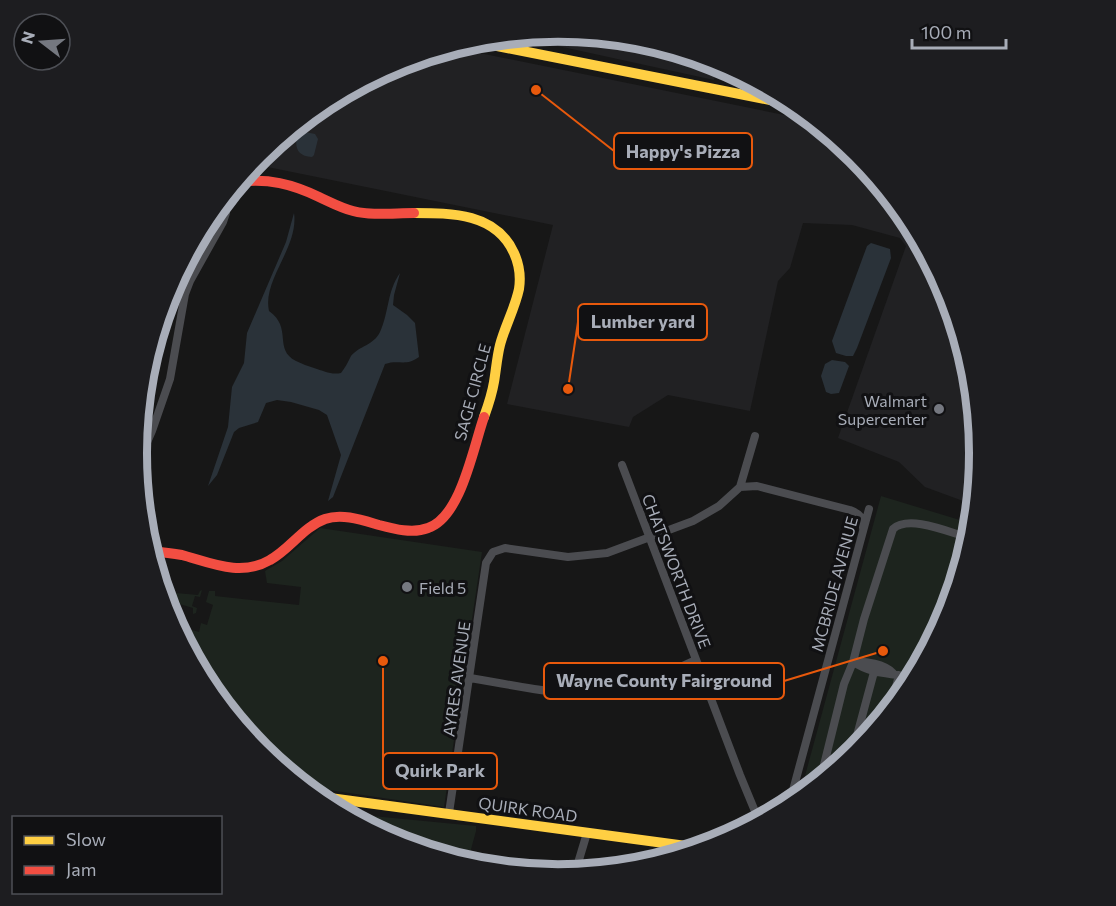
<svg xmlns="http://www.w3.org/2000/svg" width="1116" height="906" viewBox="0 0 1116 906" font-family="Commissioner,sans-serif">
  <rect width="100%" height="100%" fill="#171717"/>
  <!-- built -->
  <path fill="#212123" d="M558,32l83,8 77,23 -4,17 -202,-44z
    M450,47l364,74 42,34 53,64 39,73 23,79 8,82 -5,52 -49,-18 -26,-25 -61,-24 68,-192 -6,-8 -48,-13 -49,-2 -13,45 -12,13 -28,130 -82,-16 -35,22 -4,10 -122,-23 46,-179 -300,-61 7,-9 64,-53 73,-39z"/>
  <!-- green -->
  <path fill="#1d241e" d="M881,496l92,28 -2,12 -24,79 -39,72 -52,64 -57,47z
    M320,528l162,24 -38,255 -142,-21 -42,-35 -53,-64 -33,-62 25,7 2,-9 6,2 6,-20 -7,-3 3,-11h6v5l84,9 2,-18 -34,-4 -2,-12 17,-10z
    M174,587l2,6 22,2 2,-4 2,-1 -2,7 -5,-1 -3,10 5,2 -1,5 -3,1v-6l-20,-6 -2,5h-2z
    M341,813l135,13v5l-9,33 -71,-22z"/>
  <!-- water -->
  <path fill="#2a3239" d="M300,131l15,3 3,5 -4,16 -2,2c-16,-1 -18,-11 -14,-25z
    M294,213c5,34 -32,67 -25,98 24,17 4,38 27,50 6,3 12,5 18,7 10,3 17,7 27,5 4,-5 7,-11 10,-17 8,-10 23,-11 29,-24 9,-19 7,-41 20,-59l-6,22 -1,10 14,10 8,8 4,34c-14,10 -20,2 -34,7l-52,133 -5,4 13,-46 -14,-40 -8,-5 -28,-8 -14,-2 -11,3 -8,19 -19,6 -5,4 -17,43 -9,11 20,-59 4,-40 12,-24 3,-30 39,-91z
    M871,243l19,6 1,9 -34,90 -4,8h-7l-10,-3 -4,-12 35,-95z
    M832,360l13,2 4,4 -10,27 -8,1 -5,-2 -5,-16 4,-12z"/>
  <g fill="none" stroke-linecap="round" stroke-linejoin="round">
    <!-- street -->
    <path stroke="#4b4c50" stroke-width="8" d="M138,463l14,-32 18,-52 15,-85 5,-13 33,-59 3,-9 1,-18
      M622,465l118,310 19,46
      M740,487l15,-51
      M853,662c22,14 37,10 60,16
      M853,662c13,-1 31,2 40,11
      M470,678c45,7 91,19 136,15 31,-2 62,-21 90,-33
      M890,710l9,-35
      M852,754l22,-82
      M820,781l24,-97 9,-22 11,-43 29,-90c16,-15 58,4 77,9
      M789,805l80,-296
      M449,813l37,-250 7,-11 12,-4 63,9 39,-4 86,-32 26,-15 21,-19 17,-1 93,24c10,4 13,7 13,18
      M575,873l12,-40"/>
    <!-- slow -->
    <path stroke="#ffcf43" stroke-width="10" d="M472,41l323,64
      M414,213c38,0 82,0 100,40 5,11 7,23 5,36 -4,19 -14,37 -19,56 -3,12 -4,25 -6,37 -2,12 -6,24 -10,35
      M315,796l386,52"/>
    <!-- jam -->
    <path stroke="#f24e42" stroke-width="10" d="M238,182c30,-4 54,2 81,15 11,5 22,11 34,14 19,5 41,2 61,2
      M150,551c11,1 21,2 32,4 29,8 59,22 88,5 20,-11 33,-33 55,-41 17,-6 37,1 54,6 15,4 34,9 49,3 33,-11 45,-80 56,-111"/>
  </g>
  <!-- markers -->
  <g fill="#757880" stroke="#111113" stroke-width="2">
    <circle cx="939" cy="409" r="6"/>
    <circle cx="407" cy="587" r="6"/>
  </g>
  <g text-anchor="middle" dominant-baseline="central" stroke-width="6" stroke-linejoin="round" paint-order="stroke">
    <!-- street labels -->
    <g font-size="16" fill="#a8adb8" stroke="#111113">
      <text transform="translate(472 392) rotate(-75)">SAGE CIRCLE</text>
      <text transform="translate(677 571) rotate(69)">CHATSWORTH DRIVE</text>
      <text transform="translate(834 584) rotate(-75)">MCBRIDE AVENUE</text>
      <text transform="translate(456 679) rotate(-82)">AYRES AVENUE</text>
      <text transform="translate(528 809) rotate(8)">QUIRK ROAD</text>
    </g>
    <!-- poi labels -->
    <g font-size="16" fill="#a8adb8" stroke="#111113" text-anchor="end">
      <text x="927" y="400">Walmart<tspan x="927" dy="18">Supercenter</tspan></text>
      <text x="419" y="587" text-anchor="start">Field 5</text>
    </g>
  </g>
  <!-- crop -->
  <path d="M0 0H1116V906H0ZM147 453a411 411 0 1 1 822 0a411 411 0 1 1-822 0Z" fill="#1d1d20" fill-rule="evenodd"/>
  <path fill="none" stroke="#a8adb8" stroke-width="8" d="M147 453a411 411 0 1 1 822 0a411 411 0 1 1-822 0Z"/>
  <!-- callouts -->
  <path fill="none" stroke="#e8590c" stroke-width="2" d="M536 90L614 151M568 389L578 322M883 651L784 681M383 661L383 771"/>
  <g fill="#e8590c" stroke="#111113" stroke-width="2">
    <circle cx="536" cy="90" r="6"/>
    <circle cx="568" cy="389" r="6"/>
    <circle cx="883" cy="651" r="6"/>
    <circle cx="383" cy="661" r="6"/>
  </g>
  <g fill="#111113" stroke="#e8590c" stroke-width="2">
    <rect x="614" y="133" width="138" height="36" rx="6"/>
    <rect x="578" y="304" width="129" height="36" rx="6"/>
    <rect x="544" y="663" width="240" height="36" rx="6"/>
    <rect x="383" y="753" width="114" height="36" rx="6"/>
  </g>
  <g font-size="18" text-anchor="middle" font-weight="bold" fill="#a8adb8">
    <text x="683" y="158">Happy's Pizza</text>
    <text x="643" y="328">Lumber yard</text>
    <text x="664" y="687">Wayne County Fairground</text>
    <text x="440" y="777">Quirk Park</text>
  </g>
  <!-- legend -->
  <rect x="12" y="816" width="210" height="78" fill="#111113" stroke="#4d4f55" stroke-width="1.5"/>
  <rect x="24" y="836" width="30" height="9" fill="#ffcf43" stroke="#4d4f55" stroke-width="1.5"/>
  <text x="66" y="846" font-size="18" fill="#a8adb8">Slow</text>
  <rect x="24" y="866" width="30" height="9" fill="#f24e42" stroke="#4d4f55" stroke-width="1.5"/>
  <text x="66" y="876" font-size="18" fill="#a8adb8">Jam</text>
  <!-- north arrow -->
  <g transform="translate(42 42) rotate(287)"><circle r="28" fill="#111113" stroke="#4d4f55" stroke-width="1.5"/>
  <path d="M0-4.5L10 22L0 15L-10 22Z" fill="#757880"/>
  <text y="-9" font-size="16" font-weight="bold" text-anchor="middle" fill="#a8adb8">N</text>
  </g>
  <!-- scale -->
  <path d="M912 39v9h94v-9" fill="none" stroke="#a8adb8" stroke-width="3"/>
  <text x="921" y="39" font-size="18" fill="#a8adb8" stroke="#111113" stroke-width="4.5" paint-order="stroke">100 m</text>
</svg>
